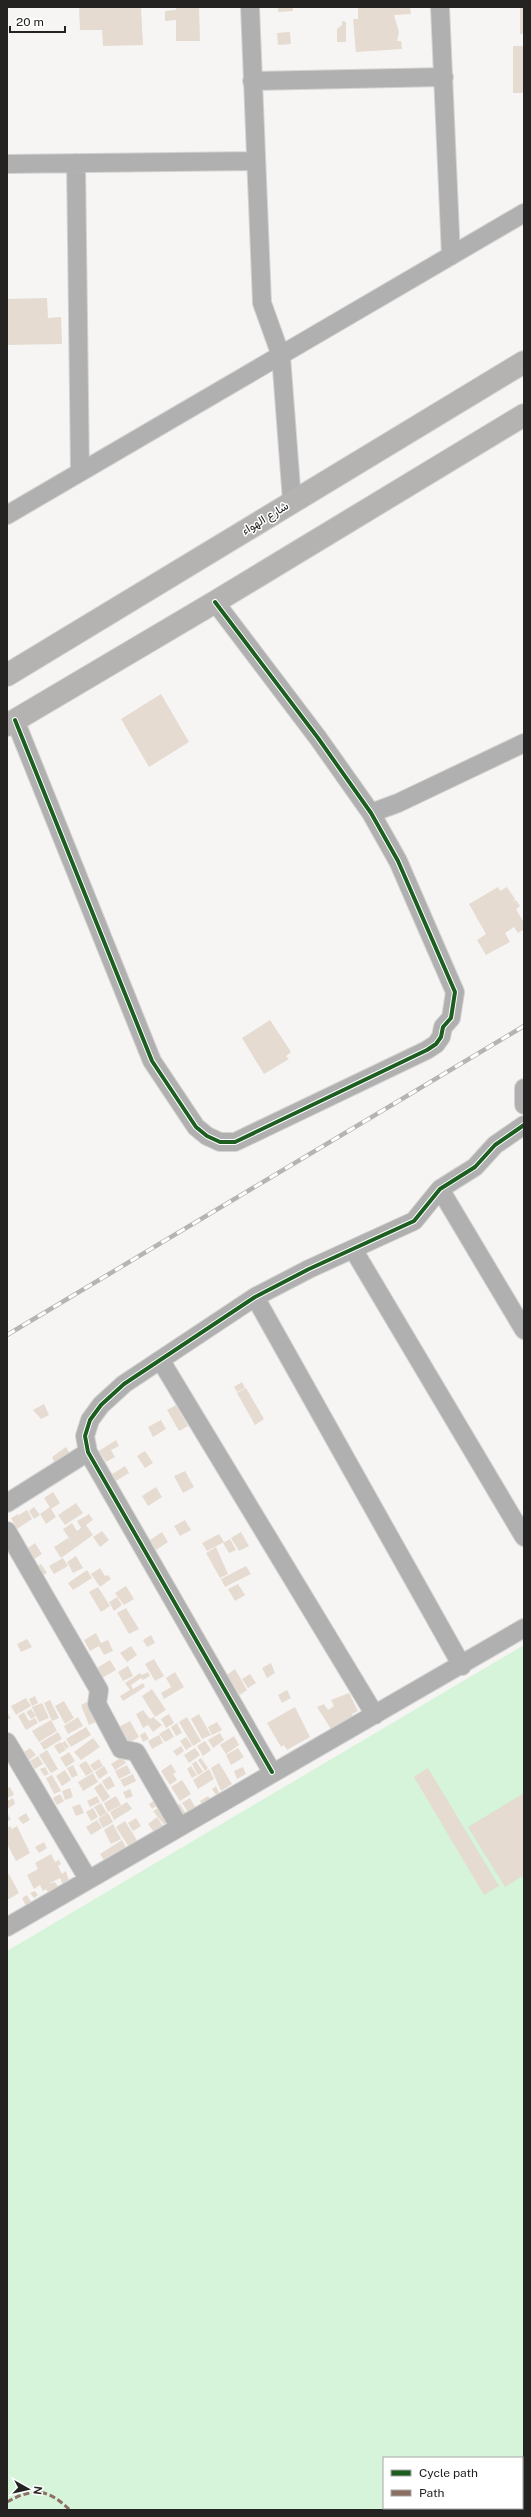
<svg xmlns="http://www.w3.org/2000/svg" width="531" height="2517" viewBox="0 0 531 2517" font-family="'Public Sans',Vazirmatn,sans-serif">
  <rect width="100%" height="100%" fill="#f7f5f3"/>
  <!-- green -->
  <path fill="#d5f4d9" fill-rule="evenodd" d="M524,1645v865h-517v-559zM384,2458h138v50h-138z"/>
  <!-- building -->
  <path fill="#e5dbd0" d="M79,7h62l2,38 -40,1 -1,-16h-22z
    M176,7h23l1,34h-24v-21l-11,1v-10l11,-1z
    M278,7h15v4l-15,1z
    M358,7h52l1,7 -17,1 5,17 -2,9h4l1,8 -46,3 -3,-33h5z
    M520,7h4v27h-4z
    M342,21l4,1v20h-9v-13l5,-4z
    M290,32l1,12 -13,1 -1,-12z
    M513,46h11v47h-11z
    M47,298l1,20 13,-1 1,27 -55,1v-46z
    M161,694l28,48 -40,25 -28,-48z
    M498,887l2,4 7,-4 8,12 -2,3 3,-2 4,6 -4,3 8,14v6l-6,4 -4,-6 -9,6 5,9 -24,13 -9,-15 9,-6 -17,-30z
    M270,1020l21,32 -5,4 3,3 -25,15 -22,-36z
    M242,1382l3,6 -8,4 -3,-5z
    M246,1388l18,31 -9,6 -18,-32z
    M44,1404l5,11 -8,4 -8,-9z
    M176,1405l12,21 -9,5 -12,-21z
    M161,1420l5,9 -13,8 -5,-10z
    M116,1440l3,6 -8,4 4,7 -9,5 -7,-11z
    M66,1447l6,10 -16,9 -4,-9z
    M145,1451l8,12 -8,5 -8,-12z
    M125,1466l4,7 -13,8 -4,-7z
    M185,1471l9,16 -11,6 -9,-17z
    M156,1487l6,10 -14,9 -6,-10z
    M53,1492l7,11 -9,6 -7,-11z
    M76,1503l7,10 -18,12 -7,-10z
    M34,1507l6,8 -6,4 -5,-8z
    M50,1507l6,10 -10,7 -6,-10z
    M27,1510l5,9 -15,10 -6,-11 7,-4 3,5 -2,-4z
    M89,1514l4,6 -7,5 7,10 -32,23 -7,-11 14,-9 5,7 -10,-16 9,-6 5,8 4,-3 -4,-7z
    M185,1520l6,10 -11,6 -6,-10z
    M102,1531l7,9 -9,7 -7,-10z
    M162,1532l6,10 -12,8 -6,-10z
    M241,1532l8,14 -10,5 -8,-13z
    M219,1534l5,8 -17,9 -5,-8z
    M230,1539l6,11 -7,3 -6,-10z
    M35,1543l7,11 -14,9 -7,-10z
    M216,1547l12,27 -8,4 -14,-25z
    M76,1556l7,12 -10,5 -6,-11z
    M63,1558l5,8 -14,8 -5,-8z
    M41,1564l6,9 -9,5 -6,-9z
    M246,1566l5,8 -26,13 -4,-8z
    M100,1568l5,8 3,-1 3,4 -11,8 -9,-13z
    M87,1570l5,8 -19,12 -5,-7z
    M238,1584l7,11 -10,6 -7,-12z
    M126,1586l8,13 -10,6 -9,-12z
    M98,1587l12,19 -9,6 -12,-20z
    M117,1597l5,8 -8,6 -5,-9z
    M126,1608l13,21 -10,5 -12,-21z
    M96,1633l5,10 7,-3 5,11 -9,4 -5,-9 -9,5 -6,-11z
    M151,1635l4,8 -8,4 -4,-7z
    M27,1639l5,8 -11,5 -4,-8z
    M131,1646l6,9 -10,7 -7,-9z
    M154,1659l10,17 -9,5 -10,-17z
    M110,1660l6,10 -14,8 -5,-10z
    M271,1663l4,10 -8,5 -5,-10z
    M128,1666l5,10 -10,5 -5,-9z
    M235,1669l12,21 -7,5 -6,-9 -5,2 -5,-11z
    M148,1672l2,4 -7,4 -2,-2 -10,7 2,4 10,-6 2,4 -22,14 -3,-5 10,-6 -5,-7 15,-10 2,2z
    M175,1672l9,15 -20,12 -3,-6 10,-6 -5,-9z
    M250,1674l6,9 -8,5 -6,-9z
    M152,1689l14,21 -11,7 -13,-21z
    M287,1690l4,8 -9,5 -4,-8z
    M349,1693l9,18 -6,3 1,3 -22,12 -14,-22 7,-3 4,6 6,-4 -3,-6z
    M35,1696l3,7 -6,3 -3,-7z
    M26,1698l5,8 -15,9 -5,-9z
    M50,1700l9,18 -7,3 -8,-18z
    M64,1701l10,17 -9,6 -10,-18z
    M89,1701l9,20 -9,4 -8,-20z
    M42,1703l7,15 -10,4 -7,-15z
    M295,1707l15,30 -23,13 -3,-5 -3,2 -14,-24z
    M31,1709l5,7 -5,3 -5,-7z
    M143,1710l7,9 3,-2 9,8 -9,7 -5,-7 -5,3 -7,-14z
    M7,1712l4,6 -4,2z
    M24,1712l5,9 6,-3 3,5 -12,7 -8,-14z
    M169,1714l5,9 -8,5 -5,-9z
    M199,1714l12,21 -9,4 -11,-20z
    M78,1717l5,9 -15,8 -4,-8z
    M187,1717l14,24 -8,5 -14,-24z
    M51,1720l6,11 -18,11 -7,-11z
    M130,1721l9,16 -16,9 -10,-16z
    M217,1722l5,8 -10,5 -4,-8z
    M177,1723l5,10 -6,3 -5,-9z
    M86,1727l5,8 -20,12 -5,-8z
    M169,1728l5,9 -9,5 -6,-8z
    M58,1732l4,7 -18,11 -4,-7z
    M145,1732l4,7 -6,3 -3,-7z
    M220,1733l4,7 -11,8 -5,-8z
    M159,1735l4,8 -11,6 -4,-8z
    M234,1736l5,9 -13,9 -6,-9z
    M186,1737l6,9 -6,4 -6,-9z
    M93,1738l7,9 -19,13 -7,-8z
    M65,1741l4,6 -3,2 -4,-6z
    M205,1741l6,9 -8,6 -6,-10z
    M61,1742l5,8 -7,4 -5,-8z
    M181,1746l3,5 -7,5 -4,-5z
    M30,1748l6,7 -7,5 -5,-8z
    M195,1748l5,7 -11,8 -5,-8z
    M238,1748l6,9 -13,8 -5,-10z
    M47,1750l11,19 -7,4 -12,-18z
    M69,1752l6,9 -9,6 -6,-9z
    M38,1756l5,8 -8,5 -5,-8z
    M122,1757l4,6 -11,7 -4,-6z
    M201,1758l7,10 -3,3 -7,-11z
    M99,1759l4,7 -9,5 -4,-6z
    M86,1761l7,11 -7,4 -7,-11z
    M196,1761l7,11 -5,3 -6,-11z
    M219,1763l13,21 -11,7 -10,-23z
    M171,1764l5,8 -3,2 4,6 -7,5 -9,-14z
    M73,1765l5,10 -6,3 -5,-10z
    M127,1765l4,8 -12,6 -4,-8z
    M104,1766l4,7 -9,6 -4,-7z
    M191,1766l6,9 -5,3 -5,-9z
    M45,1767l4,7 -5,2 -4,-7z
    M243,1767l3,7 -9,5 -3,-8z
    M428,1768l71,118 -15,9 -70,-118z
    M209,1769l5,10 -16,10 -5,-9z
    M65,1770l6,10 -9,6 -6,-10z
    M93,1773l5,9 -15,9 -5,-9z
    M133,1774l3,7 -12,6 -4,-7z
    M52,1775l9,16 -7,3 -8,-16z
    M110,1776l5,10 -8,4 -5,-9z
    M182,1780l9,14 -11,7 -9,-14z
    M101,1783l9,14 -7,5 -9,-14z
    M216,1786l3,7 -3,2 -4,-6z
    M10,1787l4,8 -7,3v-10z
    M70,1788l3,9 -8,3 -3,-9z
    M130,1789l3,7 -7,3 -3,-7z
    M524,1793v82l-19,12 -37,-60z
    M60,1794l4,7 -7,4 -4,-7z
    M97,1796l3,6 -10,5 -3,-6z
    M116,1796l5,9 -13,7 -4,-9z
    M208,1796l2,3 -8,5 -2,-3z
    M13,1798l2,6 -8,5v-8z
    M190,1798l5,9 -7,5 -6,-9z
    M156,1799l3,5 -7,5 -3,-5z
    M127,1802l5,7 -18,11 -4,-8z
    M101,1803l6,10 -7,4 -6,-10z
    M80,1804l4,9 -8,3 -4,-9z
    M180,1804l6,10 -2,8 -9,-16z
    M160,1807l10,16 -5,3 -12,-15z
    M93,1808l5,9 -7,4 -5,-9z
    M7,1813l4,6 -4,3z
    M26,1813l4,7 -7,4 -5,-6z
    M108,1813l5,9 -10,6 -5,-9z
    M157,1817l6,9 -9,6 -6,-8z
    M136,1818l5,8 -8,5 -5,-8z
    M97,1820l5,8 -11,7 -5,-8z
    M125,1821l13,21 -9,5 -13,-20z
    M113,1824l8,15 -10,5 -7,-14z
    M10,1826l2,3 5,-3 13,27 -14,8 -9,-17v-16z
    M122,1840l5,9 -21,14 -6,-9z
    M44,1842l3,6 -8,5 -4,-6z
    M51,1854l4,8 4,-2 2,4 -3,2 4,8 4,-3 3,10 -6,4 -3,-7 -12,6 7,-2 7,12 -11,3 -5,-8 -3,2 -3,-6 -6,4 -7,-14 11,-6 -3,-6z
    M9,1874l10,19 -12,7v-25z
    M35,1891l3,4 -4,3 -4,-5z
    M27,1895l5,8 -6,3 -4,-8z"/>
  <g fill="none" stroke-linecap="round" stroke-linejoin="round">
    <!-- street casing -->
    <g stroke="#d4d3d2" stroke-width="20">
      <path id="street" d="M250,7l12,296 19,53 11,145
        M440,7l11,249
        M252,81l192,-4
        M76,163l4,309
        M7,164l248,-3
        M7,515l517,-302
        M15,720l137,341 44,66 11,9 13,6h15l192,-92 9,-6 5,-7 2,-10 8,-9 4,-26 -57,-131 -27,-48 -53,-75 -103,-136
        M371,813l27,-10 126,-60
        M524,1088v17
        M440,1189l84,141
        M353,1249l171,288
        M255,1297l207,369
        M161,1361l214,354
        M7,1503l81,-51
        M7,1531l92,159 -2,14 24,45 15,3 43,74
        M7,1742l81,137
        M272,1772l-184,-320 -3,-16 5,-16 11,-15 23,-21 131,-87 54,-28 105,-48 26,-32 35,-22 20,-22 29,-20
        M7,1927l517,-299"/>
    </g>
    <!-- primary casing -->
    <g stroke="#d4d3d2" stroke-width="24">
      <path id="primary" d="M7,675l517,-313
        M7,725l208,-123 309,-187"/>
    </g>
    <!-- street -->
    <use href="#street" stroke="#b0b0b0" stroke-width="18"/>
    <!-- primary -->
    <use href="#primary" stroke="#b4b3b2" stroke-width="22"/>
    <!-- rail casing -->
    <g stroke="#b5b4b2" stroke-width="4.5">
      <path id="rail" d="M7,1335l517,-309"/>
    </g>
    <!-- rail -->
    <use href="#rail" stroke="#fff" stroke-width="3" stroke-dasharray="9" stroke-linecap="butt"/>
    <!-- quiet -->
    <path stroke="#8d6e63" stroke-width="3" stroke-dasharray="6 3" stroke-linecap="butt" d="M522,2480l2,-1
      M7,2502c27,-15 41,-13 63,8
      M449,2510l2,-2"/>
    <!-- cycleway casing -->
    <g stroke="#fff" stroke-width="6">
      <path id="cycleway" d="M15,720l137,341 44,66 11,9 13,6h15l192,-92 9,-6 5,-7 2,-10 8,-9 4,-26 -57,-131 -27,-48 -53,-75 -103,-136
        M272,1772l-184,-320 -3,-16 5,-16 11,-15 23,-21 131,-87 54,-28 105,-48 26,-32 35,-22 20,-22 29,-20"/>
    </g>
    <!-- cycleway -->
    <use href="#cycleway" stroke="#1b5e20" stroke-width="4"/>
  </g>
  <g text-anchor="middle" dominant-baseline="central" stroke-width="3" stroke-linejoin="round" paint-order="stroke">
    <!-- street labels -->
    <g font-size="12" fill="#242322" stroke="#fff">
      <text transform="translate(265 518) rotate(-31)">شارع الهواء</text>
    </g>
  </g>
  <!-- border -->
  <rect width="531" height="2517" fill="none" stroke="#242322" stroke-width="16"/>
  <!-- legend -->
  <rect x="383" y="2457" width="140" height="52" fill="#ffffff" stroke="#a7a7a7"/>
  <rect x="391" y="2470" width="20" height="6" fill="#1b5e20" stroke="#a7a7a7"/>
  <text x="419" y="2477" font-size="12" fill="#242322">Cycle path</text>
  <rect x="391" y="2490" width="20" height="6" fill="#8d6e63" stroke="#a7a7a7"/>
  <text x="419" y="2497" font-size="12" fill="#242322">Path</text>
  <!-- north arrow -->
  <g transform="translate(28 2489) rotate(98)" stroke="#ffffff" stroke-width="3" paint-order="stroke">
  <path d="M0-3L7 15L0 10L-7 15Z" fill="#242322"/>
  <text y="-6" font-size="11" font-weight="bold" text-anchor="middle" fill="#242322">N</text>
  </g>
  <!-- scale -->
  <path d="M10 26v6h55v-6" fill="none" stroke="#242322" stroke-width="2"/>
  <text x="16" y="26" font-size="12" fill="#242322" stroke="#ffffff" stroke-width="3" paint-order="stroke">20 m</text>
</svg>
